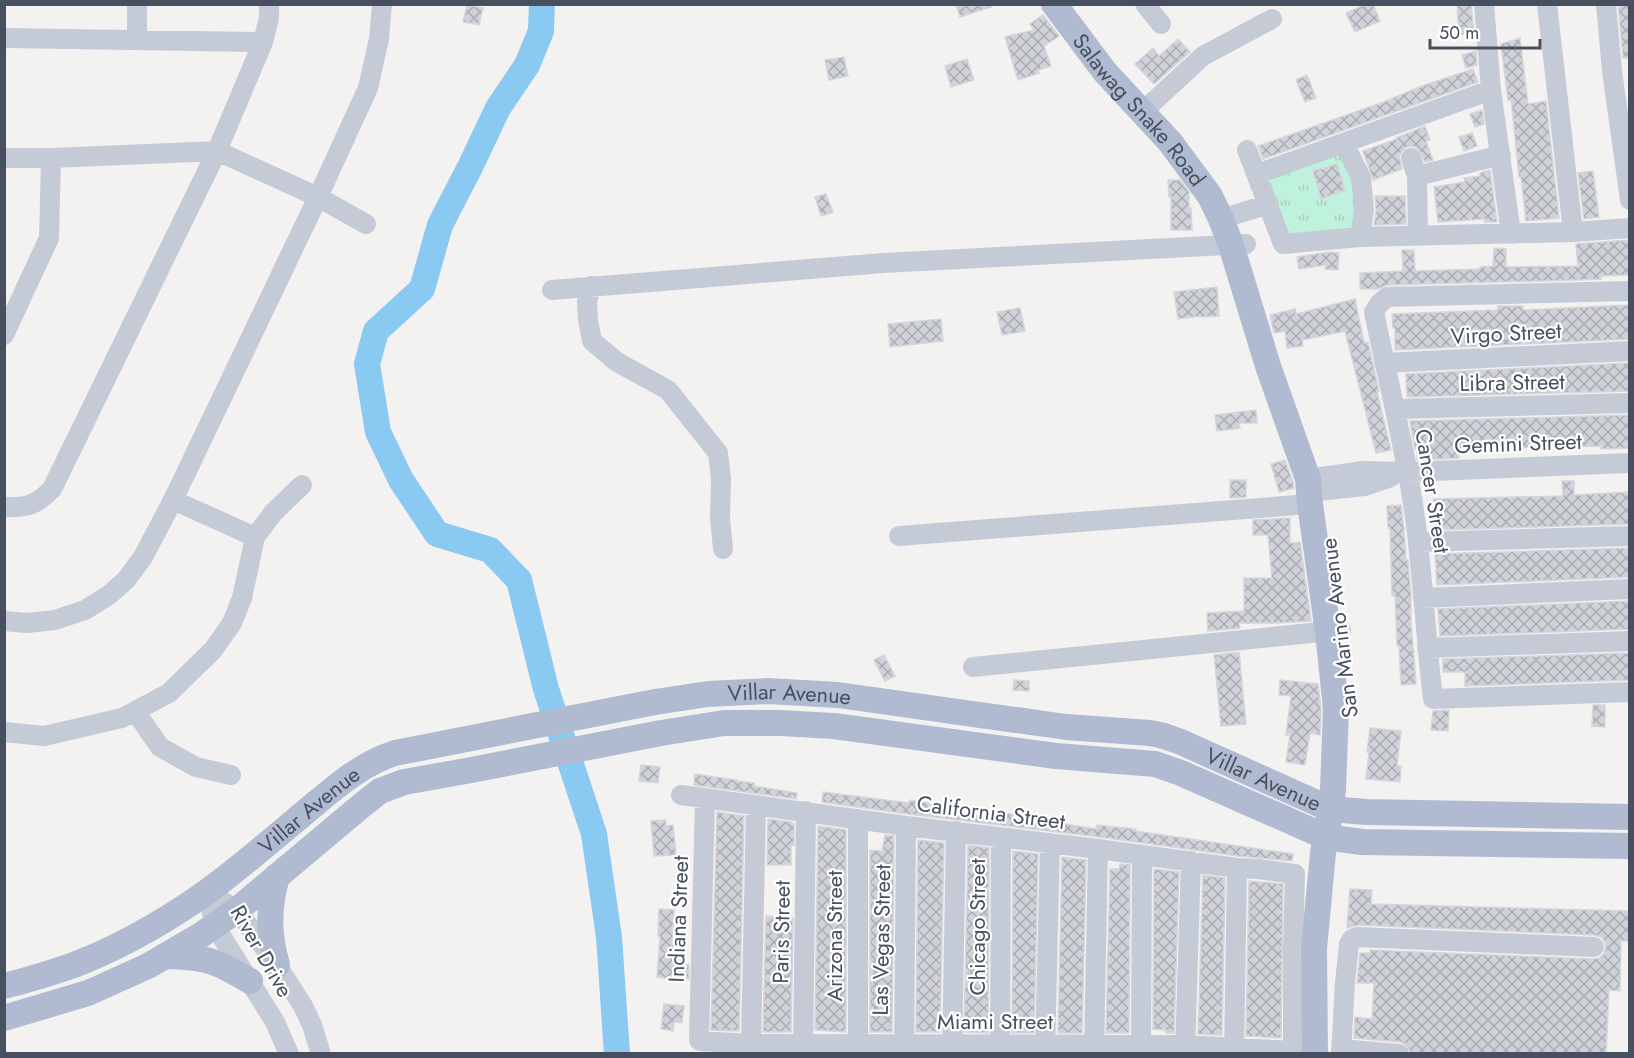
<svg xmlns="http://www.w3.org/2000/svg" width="1634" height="1058" viewBox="0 0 1634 1058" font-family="Jost,sans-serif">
  <defs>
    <pattern id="park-tufts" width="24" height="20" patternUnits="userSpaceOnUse" patternTransform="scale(1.5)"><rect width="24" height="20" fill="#bff2dc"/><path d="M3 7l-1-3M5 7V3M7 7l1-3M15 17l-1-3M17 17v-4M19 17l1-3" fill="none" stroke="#a6d1bf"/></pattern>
    <pattern id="building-cross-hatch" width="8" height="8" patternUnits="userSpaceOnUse" patternTransform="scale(1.5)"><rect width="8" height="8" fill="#d0d2d9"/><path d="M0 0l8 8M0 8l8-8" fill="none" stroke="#abadb3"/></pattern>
  </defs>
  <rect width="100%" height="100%" fill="#f4f2f1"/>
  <!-- park -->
  <path fill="url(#park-tufts)" d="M1342,149l14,41 -2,41 -63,4 -24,-59z"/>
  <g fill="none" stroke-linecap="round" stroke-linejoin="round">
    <!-- river -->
    <path stroke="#8ac9f1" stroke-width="26" d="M542,4l-1,27 -14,34 -29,43 -27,57 -31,60 -18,64 -46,42 -9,33 11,68 23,48 36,54 53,16 29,30 27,109 48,145 15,103 8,117"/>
  </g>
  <!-- building -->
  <path fill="url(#building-cross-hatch)" stroke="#d5d6dd" stroke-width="1.5" d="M956,4h35v3l-31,10z
    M1366,4h7l7,17 -25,11 -9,-19z
    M1457,4h14l3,29 -15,2z
    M1618,4h11v54h-6z
    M467,5l16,3 -4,17 -16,-3z
    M1043,15l16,21 -15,10 7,20 -13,4 1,3 -21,7 -13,-43 29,-7 -4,-6z
    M1520,38l8,66 18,-3 13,117 -33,3 -5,-44h-2l-8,-78 -3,1 -7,-56z
    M1178,39l12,13 -36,32 -19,-20 18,-16 6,8z
    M1476,51l1,14 -11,3 -4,-13z
    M844,57l4,19 -19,4 -4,-20z
    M967,59l7,21 -23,7 -6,-21z
    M1473,69l5,13 -215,77 -5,-13 123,-43 41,-17z
    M1307,75l9,23 -11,4 -9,-22z
    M1482,110l2,14 -9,3 -5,-13z
    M1425,126l5,14 -4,1 7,19 -8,2 -7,-13 -5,-3 -6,1 -5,4 -3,5 3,13 -29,11 -10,-29 34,-12 -1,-1z
    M1472,133l5,13 -13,5 -5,-14z
    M1337,164l8,26 -24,9 -8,-28z
    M1490,170l7,52h-12v-3l-47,3 -4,-35 31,-5 -1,-4 16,-2v-3z
    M1593,171l6,46 -15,2 -6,-46z
    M1168,180h12l9,12v16h2l1,22h-21v-33h-2z
    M826,194l7,18 -12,4 -6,-19z
    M1375,196h30l1,28 -32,1 2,-14z
    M1629,240v35l-29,1 1,3 -23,1 -191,5 -9,4h-18v-16l43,-2 -1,-21h12l1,21 65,-2v-2l13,-1 1,-18 12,1v18l72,-1 -2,-22z
    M1329,252l10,1 -1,17 -13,-1 1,-4 -27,4 -2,-12z
    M1217,287l2,29 -19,1v-1l-22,3 -4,-27z
    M1355,299l9,44 4,-1 11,49 -2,1 14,58 -15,3 -31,-122 -43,9 1,6 -16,2 -2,-17 -11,2 -4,-18 25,-6 1,5z
    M1629,305v34l-234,11v-22h-2l-1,-14 106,-4v-4h25v4z
    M1020,308l5,23 -23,4 -5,-23z
    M941,319l2,22 -53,6 -2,-23z
    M1629,363v28l-222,6 -1,-23z
    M1256,410l1,13h-18l1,5 -23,3 -2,-16z
    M1629,415v33l-28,1v-3l-143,3 1,9 -42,2v-11h-2l-5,-28z
    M1285,460l8,22 1,6 -15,4 -8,-28z
    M1230,480h16v17l-16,1z
    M1562,481h12v14l55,-3v32l-194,6 -2,-31 130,-3z
    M1401,505l3,24 2,31h2l3,35v27l5,62 -15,1 -2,-39h-2l-2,-50h-3l-2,-68h-2l-1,-22z
    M1290,518v25l10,-1 11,79 -34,2h-38l1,5 -32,3 -1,-18 37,-2v-33h28l-4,-43h-15v-15z
    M1629,548v29l-192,8 -2,-31z
    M1629,601v28l-189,7 -2,-27z
    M1239,652l7,72 -25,2 -7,-71z
    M1629,653v27l-164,6v-14h-22v-13z
    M884,655l11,21 -10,5 -11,-21z
    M1014,680l15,1v10l-16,-1z
    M1280,680l38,4 3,26 -1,25 -10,-2 -5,32 -19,-3 4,-27h-4l5,-39 -12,-1z
    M1593,705h12v22l-13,-1z
    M1449,710l-1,21 -17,-1 2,-19z
    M1370,728l31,3 -4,35h4l-1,16 -34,-3 3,-27h-2z
    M641,765l19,2 -2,16 -19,-2z
    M695,774l42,6 -1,1 18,2v3l43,7 -1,6 -102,-14z
    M823,792l86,11 1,-3 37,6v1l9,2v4l39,4 1,-5 57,7v3l43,7 1,-4 39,4v2l157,23 -1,7 -54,-5 -138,-19 -192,-23 -86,-12z
    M717,812l27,4 -5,215 -28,-1z
    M768,819l24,3v2h2v21h-3v20h-24z
    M666,820v6l7,-1 3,30 -22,1 -3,-35z
    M818,826l28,4v202l-31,-2z
    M885,835l9,1 -2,196h-22v-182l12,1z
    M918,840l26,3 -4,189h-24z
    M968,845l21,3 -1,185 -24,-1z
    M1013,851l25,3 -4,179h-22z
    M1062,857l24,3 -4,173h-24z
    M1120,864l10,1 -1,168h-23l4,-164h9z
    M1154,869l25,3 -5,161h-8v-3l-13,-1z
    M1203,875l22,3 -3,157 -24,-1z
    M1249,881l34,3 -2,154 -35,-2z
    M1350,889l22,1 -1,14 258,7v30h-8l-1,50 -11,-1 -3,63h-195l-5,-8 -5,-3 -47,-4 1,-21 17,2 2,-36h-17l3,-30h10v-3l223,9 6,-1 5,-4 2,-7 -1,-5 -4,-5 -7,-2 -236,-10 -11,3z
    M659,909l15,1 -2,32h4l-2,21 15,2v14l-8,-1 -1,2 -23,-3 3,-41h-2z
    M766,916l27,2 -2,114h-28z
    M664,1004l20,2 -2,17 -8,-1 -1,9 -12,-2z"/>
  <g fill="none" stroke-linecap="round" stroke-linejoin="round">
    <!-- minor -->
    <path stroke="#c5cbd6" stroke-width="20" d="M1145,4l16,20
      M1484,4l7,86 20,144
      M1547,4l26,228
      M1606,4l6,67 18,129
      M4,38l259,4
      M137,40v-36
      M1153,102l50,-46 69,-37
      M1344,143l17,35 3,32 -4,27
      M1247,150l36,94 77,-7 213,-5 57,-4
      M4,158h47l166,-7 101,46 48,27
      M1411,158l6,18 1,60
      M1257,174l234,-84
      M1417,176l84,-21
      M1221,219l48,-15
      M591,286l-4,16 1,18 4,21 25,21 51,28 50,63 3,26 -1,40 3,30
      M552,290l331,-27 363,-19
      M1630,291l-243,6 -8,7 -5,8c13,64 29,127 39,192 10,65 12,130 20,195l197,-7
      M4,335l45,-97 2,-80
      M1384,363l246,-12
      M1396,409l234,-6
      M1308,479l55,-8 45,1 222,-9
      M1309,492l56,-6 26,-9
      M173,500l82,37
      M4,507c24,1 32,-2 48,-18l165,-338 46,-109 6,-24v-14
      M899,536l411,-32
      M1418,542l212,-6
      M1423,598l207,-9
      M4,621l23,2 28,-3 30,-10 24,-15 17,-15 17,-23 30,-57 145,-303 50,-109 11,-49 3,-35
      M1427,648l203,-7
      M973,667l368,-37
      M135,711l25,36 36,20 35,8
      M4,732l40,4 78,-18 47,-25 44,-43 19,-27 10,-25 13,-61 18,-24 29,-28
      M681,795l225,31 192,23 139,19 21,1 37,5 -2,74v106
      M705,799l-6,241 1,1 51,3 434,1 107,6
      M207,892l30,18 40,55 26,41 9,19 9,29
      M207,892l8,34 60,96 14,32
      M751,1044l5,-238
      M1341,1049l58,5
      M803,1054l3,-243
      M858,1054v-235
      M904,1054l2,-228
      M952,1054l4,-223
      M1000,1054l1,-216
      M1045,1054l5,-211
      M1094,1054l4,-205
      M1141,1054l1,-198
      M1185,1054l6,-193
      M1234,1054l3,-186
      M1341,1054l4,-72 4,-38 3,-5 5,-2 237,10"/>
    <!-- major -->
    <g stroke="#b0bbd1" stroke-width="26">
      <path id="s1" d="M1054,4l51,68 65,70 40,54 11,23 10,26 37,121 40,113 2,25 18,128 8,77 -3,81 -7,47 -3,16 -9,95 1,106"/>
      <path d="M165,956c41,1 50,4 85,25"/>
      <path d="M277,965c-9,-32 -9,-56 0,-89"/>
      <path id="s2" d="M4,986c24,-6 47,-13 70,-21 50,-19 108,-53 150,-86 31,-24 61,-50 91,-75 25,-21 49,-41 80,-51l260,-51 53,-8 60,-3 70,4 228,32 84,6 14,3 17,6 149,67 36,3 264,5"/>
      <path d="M4,1018l84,-25 60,-27 53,-31 36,-25 124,-104 19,-15 24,-9 62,-11 195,-38 63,-10h56l54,3 222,30 99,8 26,9 145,64 36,5 268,4"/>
    </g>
  </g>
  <g text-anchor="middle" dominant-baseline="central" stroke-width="4.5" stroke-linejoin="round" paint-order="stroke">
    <!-- street labels -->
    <g font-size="22" fill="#485060" stroke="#fff">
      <text stroke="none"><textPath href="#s1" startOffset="136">Salawag Snake Road</textPath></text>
      <text transform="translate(1506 333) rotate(-3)">Virgo Street</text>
      <text transform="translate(1512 382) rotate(-1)">Libra Street</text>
      <text transform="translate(1518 443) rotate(-2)">Gemini Street</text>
      <text transform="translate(1433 491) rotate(81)">Cancer Street</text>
      <text transform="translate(1339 628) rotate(-97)">San Marino Avenue</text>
      <text stroke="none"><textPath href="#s2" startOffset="860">Villar Avenue</textPath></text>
      <text stroke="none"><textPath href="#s2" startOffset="1346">Villar Avenue</textPath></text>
      <text stroke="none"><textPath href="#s2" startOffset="356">Villar Avenue</textPath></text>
      <text transform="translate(991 812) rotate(7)">California Street</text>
      <text transform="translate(678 919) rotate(-88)">Indiana Street</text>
      <text transform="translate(977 927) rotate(-90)">Chicago Street</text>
      <text transform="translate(781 932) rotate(-89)">Paris Street</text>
      <text transform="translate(834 936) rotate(-90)">Arizona Street</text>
      <text transform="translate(881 940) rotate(-89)">Las Vegas Street</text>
      <text transform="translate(262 951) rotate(60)">River Drive</text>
      <text x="995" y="1021">Miami Street</text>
    </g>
  </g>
  <!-- border -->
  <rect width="1634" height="1058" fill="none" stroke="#485060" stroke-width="12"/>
  <!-- scale -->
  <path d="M1430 39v9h110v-9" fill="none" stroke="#485060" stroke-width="3"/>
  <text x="1439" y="39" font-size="18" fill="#485060" stroke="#ffffff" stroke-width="4.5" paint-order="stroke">50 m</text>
</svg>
